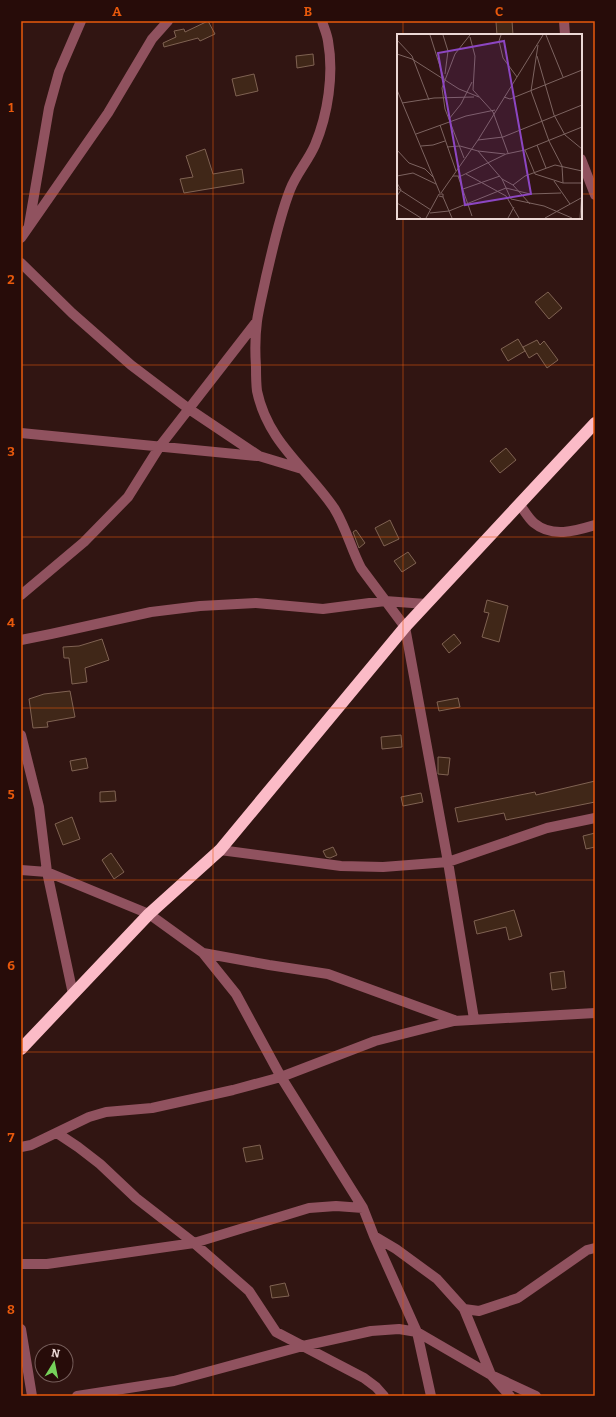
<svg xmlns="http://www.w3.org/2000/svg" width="616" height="1417" viewBox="0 0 616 1417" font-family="Bitter,serif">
  <rect width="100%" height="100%" fill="#311512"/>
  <!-- building -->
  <path fill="#402718" stroke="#7f6252" d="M208,21l7,13 -15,7 -2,-3 -34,9 -1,-4 13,-6 -2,-6 10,-2 1,3z
    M512,21l1,14h-16l-1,-13z
    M313,54l1,11 -17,3 -1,-12z
    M254,74l4,17 -22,5 -4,-17z
    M205,149l8,25 29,-5 2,14 -60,10 -4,-14 13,-2 -7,-21z
    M548,292l14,16 -13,11 -14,-17z
    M518,339l7,12 -17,10 -7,-12z
    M537,340l3,5 4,-4 14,19 -11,8 -10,-15 -8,5 -6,-11z
    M506,448l10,12 -16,13 -10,-12z
    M390,520l9,19 -15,7 -9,-18z
    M356,530l9,13 -6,5 -6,-16z
    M408,552l8,11 -14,9 -8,-11z
    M487,600l21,6 -9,36 -17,-5 7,-24 -5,-1z
    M454,634l7,9 -12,10 -7,-9z
    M102,639l7,21 -24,8 2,14 -15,2 -3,-26h-5l-1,-11 16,-1z
    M70,691l5,26 -28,5 1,5 -15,1 -4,-29 15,-5z
    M458,698l2,9 -21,4 -2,-9z
    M401,735l1,12 -20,2 -1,-12z
    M438,757l12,1 -2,17 -10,-1z
    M86,758l2,10 -16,3 -2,-10z
    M595,781v21l-89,18 -2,-7 -46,9 -3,-14 80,-16 1,3z
    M115,791l1,10 -16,1v-10z
    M421,793l2,9 -20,4 -2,-9z
    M72,817l8,22 -17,6 -8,-21z
    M595,833v14l-9,2 -3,-13z
    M333,847l4,8 -7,3 -4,-1 -3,-6z
    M111,853l13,19 -10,7 -12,-19z
    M514,910l8,26 -13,4 -3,-13 -29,7 -3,-13z
    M564,971l2,17 -14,2 -2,-17z
    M260,1145l3,14 -17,3 -3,-14z
    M285,1283l4,13 -17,2 -2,-12z"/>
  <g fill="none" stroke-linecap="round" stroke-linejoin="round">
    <!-- minor -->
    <path stroke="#90525f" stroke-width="10" d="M322,21c2,7 5,13 6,20 6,33 0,73 -13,104 -7,16 -19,29 -25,45 -11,28 -17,58 -24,87 -3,15 -7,30 -9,44 -2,15 -2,31 -1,46 0,7 0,16 1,24 11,52 49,76 77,117 12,19 17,41 27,60l44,59 43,235 26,157
      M564,21l1,14
      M581,159l14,36
      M29,225l20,-117 10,-36 22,-51
      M21,238l87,-125 44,-74 16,-18
      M21,263l51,50 59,52 58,44 70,47 43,13
      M21,433l236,23
      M520,505c4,5 8,13 14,18 18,15 41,8 61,2
      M21,595l63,-53 44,-45 32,-51 97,-125
      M21,640l30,-6 100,-22 49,-6 56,-3 67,6 62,-8 41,3
      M21,735l18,72 8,65 26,122
      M220,850l121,16 42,1 65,-5 99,-34 48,-10
      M21,870l26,2 102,42 54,39 66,12 59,9 126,46
      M203,953l33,41 45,83 82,131 11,28 22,13 41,30 27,30 15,2 39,-13 69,-48 8,-2
      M57,1133l21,14 22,17 36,34 58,45 55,48 27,41 88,46 12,9 8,9
      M21,1147l10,-2 58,-28 17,-5 46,-4 81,-18 48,-13 94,-36 79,-20 141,-8
      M374,1236l43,96 14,64
      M21,1264h26l147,-21 115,-35 27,-2 27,2
      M464,1309l27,66 19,21
      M21,1329l11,67
      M77,1396l97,-15 129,-35 68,-15 28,-2 18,3 74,43 45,21"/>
    <!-- highway -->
    <path stroke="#fbbbc7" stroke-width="12" d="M21,1049l128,-135 71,-64 185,-223 190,-204"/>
  </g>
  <!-- grid -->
  <path fill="none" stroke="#e8590c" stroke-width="1" stroke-opacity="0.55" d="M213,21v1375M403,21v14M21,194h377M581,194h14M403,218v1178M21,365h574M21,537h574M21,708h574M21,880h574M21,1052h574M21,1223h574"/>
  <!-- overview -->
  <g transform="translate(397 34)">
    <rect width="185" height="185" fill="#311512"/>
    <path fill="none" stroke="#7c6360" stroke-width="1" d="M33,1l14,44M46,1l5,16 -3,23M104,1l-2,6 4,17 14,19M149,1l17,42M73,3l5,19 -2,34 20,22 15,41M0,6l15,16 17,44M141,11l-7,46 18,50 13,25 1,17M0,20l15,5 47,30 20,8M140,22l17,59 11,20 17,14M0,56l43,103M107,63l6,2 72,-29M5,69l32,-5 40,-1M52,85l12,-15 11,-22M43,91l16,46M19,100l50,-18 29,-6M81,106l25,-3 79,-32M140,111l9,23M24,112l12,-1 12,-4M50,113l13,-1 18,5 27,3M0,116l12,13 16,6 8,8M128,116l10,24 28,9h19M81,117l24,28 11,6 12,-9 30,-11 27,6M67,124l-19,-49 -3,-21 13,-34 15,-19M69,140l40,22 13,22M0,142l16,-3 23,11M56,142h8l45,-22 19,-4 57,-23M61,142l14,40M105,145l9,20M157,147l16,23M0,149l4,7 -4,6M116,151l17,19M0,154l34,22M66,155l37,-13M44,159l37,-53 65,-105M46,163l9,21M114,165l33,7 28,12M0,169l24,15M33,179l19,-2 57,-23 24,6 31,-1M29,184l13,-24h4v3l-4,-1M111,184l6,-11M148,184l36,-20M183,184l2,-27"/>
    <path fill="#8c46c2" fill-opacity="0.15" stroke="#8c46c2" stroke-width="2" d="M107,7l27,153 -66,11 -27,-152z"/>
    <rect width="185" height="185" fill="none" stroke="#ecd8d5" stroke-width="2"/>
  </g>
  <!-- border -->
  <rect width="616" height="1417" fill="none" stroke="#270c09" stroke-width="44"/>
  <!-- north arrow -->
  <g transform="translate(54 1363) rotate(10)"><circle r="19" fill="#270c09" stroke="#765e5b"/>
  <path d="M0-3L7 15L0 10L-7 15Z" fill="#76d25a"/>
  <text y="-6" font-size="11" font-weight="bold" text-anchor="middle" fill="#ecd8d5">N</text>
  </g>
  <rect x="22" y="22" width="572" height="1373" fill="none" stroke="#e8590c" stroke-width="1.5"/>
  <g font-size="13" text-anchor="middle" font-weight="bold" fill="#e8590c">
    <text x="117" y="16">A</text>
    <text x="308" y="16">B</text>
    <text x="499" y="16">C</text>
    <text x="11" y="112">1</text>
    <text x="11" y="284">2</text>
    <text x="11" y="456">3</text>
    <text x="11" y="627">4</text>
    <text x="11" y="799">5</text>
    <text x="11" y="970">6</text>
    <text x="11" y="1142">7</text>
    <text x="11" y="1314">8</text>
  </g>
</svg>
